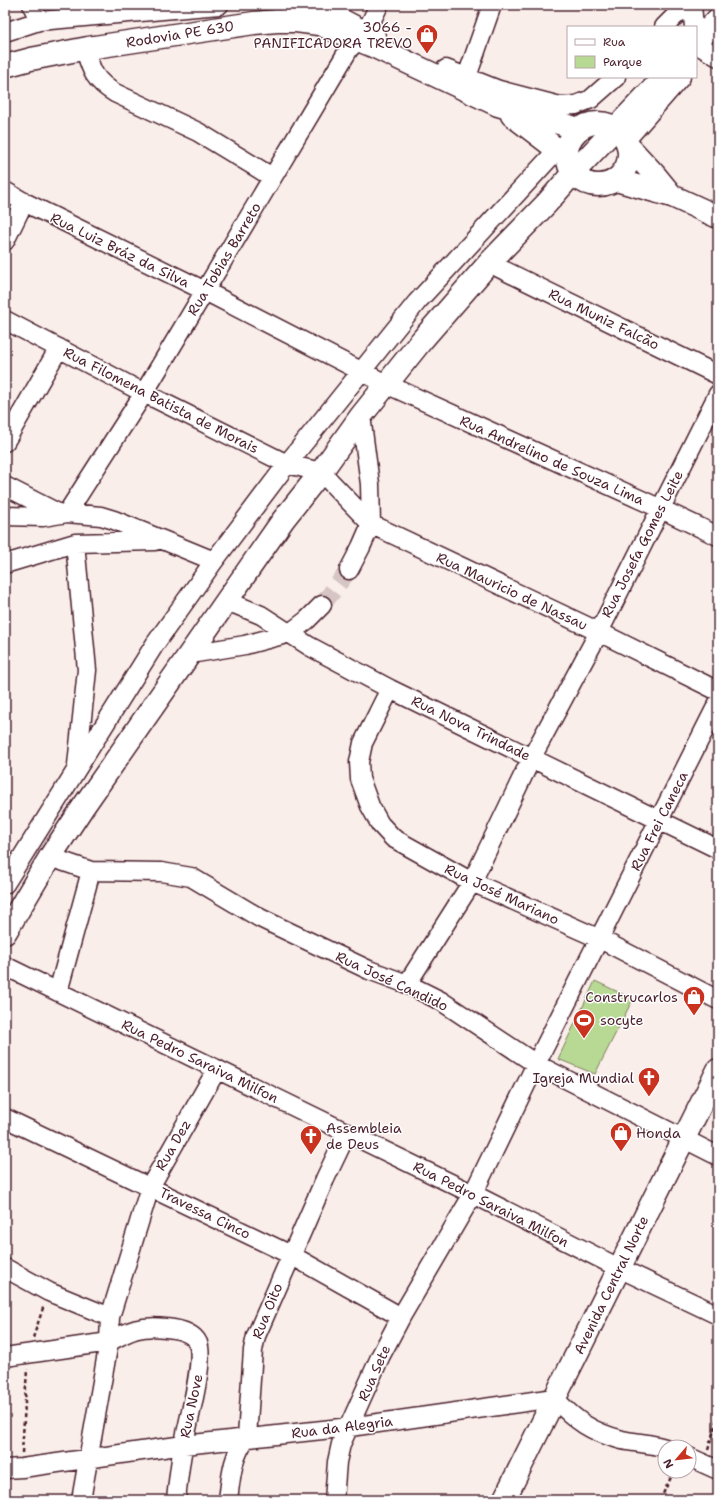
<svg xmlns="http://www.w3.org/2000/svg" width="723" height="1505" viewBox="0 0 723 1505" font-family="'Shantell Sans',sans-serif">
  <rect width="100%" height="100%" fill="#f9eeea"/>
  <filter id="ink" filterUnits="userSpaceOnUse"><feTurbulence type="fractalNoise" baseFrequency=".025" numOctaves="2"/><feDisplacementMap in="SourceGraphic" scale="8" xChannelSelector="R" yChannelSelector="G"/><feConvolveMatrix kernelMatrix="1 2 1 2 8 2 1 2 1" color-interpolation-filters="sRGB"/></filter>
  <g filter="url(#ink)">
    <!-- green -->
    <path fill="#b7d993" stroke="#807c5f" d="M595,981l38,18 -38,75 -37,-15z"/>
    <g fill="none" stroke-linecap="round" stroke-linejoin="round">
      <!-- minor-tunnel -->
      <path stroke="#d6c5c4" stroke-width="18" stroke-dasharray="18 9" stroke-linecap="butt" d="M322,605l27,-35"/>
      <!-- minor casing -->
      <g stroke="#4a1f2b" stroke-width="21">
        <path id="minor" d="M32,5l7,16
          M289,5l28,18
          M317,5l59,31
          M692,5l2,22
          M664,27l22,-22
          M5,32l34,-11 180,-16
          M696,44l22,13
          M85,49c6,22 10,32 30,44l83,39 74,45
          M446,69l53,21 61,16 16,-1 15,-6 25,-22
          M463,88l29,-83
          M626,140l55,-63
          M5,191l19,11 181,89 181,93 273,124 59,28
          M5,241l19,-39
          M489,263l229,112
          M5,320l139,73 143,71 34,8 50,52 228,108 119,59
          M5,442l54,-94
          M5,486l55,28
          M67,513l77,-120 205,-344 17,-17 13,-27
          M5,516l38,1 24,-4 34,3 13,4 100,41
          M75,543l12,127 -10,95
          M5,564l70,-21 80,-2
          M349,570l12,-23 10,-23 -1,-40 -9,-68
          M227,601l34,14 48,31 81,43 328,160
          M190,654l55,-9 45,-12 17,-13 15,-15
          M390,689l-27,54 -4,19 1,17 10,27 10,18 13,14 79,44 128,57 118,61
          M50,857l41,14 70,1 30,5 69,41 109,52 38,14 34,17 95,63 182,92
          M5,884l150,-240 59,-83 73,-97 130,-162 140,-152
          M5,966l468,228 146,74 99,47
          M407,984l65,-102 60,-125 67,-125 119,-238
          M58,992l33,-121
          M5,1118l286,137 110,62
          M5,1268l44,24 61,25 -1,25 -104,15
          M110,1317l40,-130 67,-118
          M689,1457l29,13
          M5,1469l17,-1 162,-23 166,-18 204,-29c22,23 37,34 68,42 14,3 29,3 43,8
          M81,1500l28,-158c21,-12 32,-17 57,-14 11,1 27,4 32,15 7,19 -10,78 -14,100 -4,18 -6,38 -8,57
          M228,1500c3,-23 4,-44 19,-63l6,-87 3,-14 69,-157 22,-46
          M334,1500l3,-38 4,-18 40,-89 20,-38 72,-123 63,-130 182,-361"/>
      </g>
      <!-- major casing -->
      <g stroke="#4a1f2b" stroke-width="25">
        <path id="major" d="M5,66l26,-7 57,-11 166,-25 23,-2h19l23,3 54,22 125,59 81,24
          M512,115l55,42
          M567 154a31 31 0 1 1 62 0a31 31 0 1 1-62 0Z
          M629,147l25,27 18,22
          M616,180l56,16 46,21
          M504,1500l214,-430"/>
      </g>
      <!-- highway casing -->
      <g stroke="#4a1f2b" stroke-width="25">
        <path id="highway" d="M696,43l22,-24
          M5,933l45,-76 33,-50 200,-287 38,-48 40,-56 61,-76 67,-77 58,-60 26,-30 91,-96"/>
      </g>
      <!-- path -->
      <path stroke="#4a1f2b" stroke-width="2.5" stroke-dasharray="4 3" stroke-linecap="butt" d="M33,1338l11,-33
        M708,1450l10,-34
        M22,1453l5,-84
        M660,1500l14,-29"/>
      <!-- minor -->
      <use href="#minor" stroke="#fff" stroke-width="18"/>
      <!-- major -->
      <use href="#major" stroke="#fff" stroke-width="22"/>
      <!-- highway -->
      <use href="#highway" stroke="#fff" stroke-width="22"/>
    </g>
  </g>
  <!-- icons -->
  <defs>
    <g id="shop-pin" transform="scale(1.15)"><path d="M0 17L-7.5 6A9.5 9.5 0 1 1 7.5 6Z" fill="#c8321e" stroke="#fff"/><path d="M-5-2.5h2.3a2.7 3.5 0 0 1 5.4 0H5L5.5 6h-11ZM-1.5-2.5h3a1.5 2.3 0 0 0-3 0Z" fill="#fff"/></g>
    <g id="stadium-pin" transform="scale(1.15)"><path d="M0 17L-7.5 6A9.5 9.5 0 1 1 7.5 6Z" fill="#c8321e" stroke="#fff"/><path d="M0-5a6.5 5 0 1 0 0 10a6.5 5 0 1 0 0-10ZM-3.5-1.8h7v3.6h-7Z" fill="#fff"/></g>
    <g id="church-pin" transform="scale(1.15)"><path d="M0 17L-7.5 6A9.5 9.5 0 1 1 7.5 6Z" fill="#c8321e" stroke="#fff"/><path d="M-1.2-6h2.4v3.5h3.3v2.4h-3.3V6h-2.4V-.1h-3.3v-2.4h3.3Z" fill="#fff"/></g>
  </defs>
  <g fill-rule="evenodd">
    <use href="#shop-pin" x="427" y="35"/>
    <use href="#shop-pin" x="694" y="997"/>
    <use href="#stadium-pin" x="584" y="1020"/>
    <use href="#church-pin" x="649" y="1078"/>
    <use href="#shop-pin" x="621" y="1133"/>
    <use href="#church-pin" x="311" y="1136"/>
  </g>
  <g text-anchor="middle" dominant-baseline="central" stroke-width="3" stroke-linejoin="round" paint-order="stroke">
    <!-- poi labels -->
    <g font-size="14" fill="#4a1f2b" stroke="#fff" text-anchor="end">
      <text x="412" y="27">3066 -<tspan x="412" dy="16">PANIFICADORA TREVO</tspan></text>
      <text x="678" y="997">Construcarlos</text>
      <text x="600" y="1020" text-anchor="start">socyte</text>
      <text x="634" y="1078">Igreja Mundial</text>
      <text x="326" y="1128" text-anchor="start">Assembleia<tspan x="326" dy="16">de Deus</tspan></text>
      <text x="636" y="1133" text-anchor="start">Honda</text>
    </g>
    <!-- street labels -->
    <g font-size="14" fill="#4a1f2b" stroke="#fff">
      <text transform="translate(180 34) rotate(-9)">Rodovia PE 630</text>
      <text transform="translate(120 250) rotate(26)">Rua Luiz Bráz da Silva</text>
      <text transform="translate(224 259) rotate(-59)">Rua Tobias Barreto</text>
      <text transform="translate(604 319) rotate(26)">Rua Muniz Falcão</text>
      <text transform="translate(161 400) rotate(27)">Rua Filomena Batista de Morais</text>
      <text transform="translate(552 460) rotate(24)">Rua Andrelino de Souza Lima</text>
      <text transform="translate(642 544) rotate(-63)">Rua Josefa Gomes Leite</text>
      <text transform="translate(512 591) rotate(25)">Rua Mauricio de Nassau</text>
      <text transform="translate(471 728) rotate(26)">Rua Nova Trindade</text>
      <text transform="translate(659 821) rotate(-63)">Rua Frei Caneca</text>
      <text transform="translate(502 894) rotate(25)">Rua José Mariano</text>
      <text transform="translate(392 981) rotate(25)">Rua José Candido</text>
      <text transform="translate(200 1061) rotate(26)">Rua Pedro Saraiva Milfon</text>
      <text transform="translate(173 1145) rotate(-60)">Rua Dez</text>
      <text transform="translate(491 1204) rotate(27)">Rua Pedro Saraiva Milfon</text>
      <text transform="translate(205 1213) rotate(26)">Travessa Cinco</text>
      <text transform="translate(611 1285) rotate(-64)">Avenida Central Norte</text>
      <text transform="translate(267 1311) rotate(-68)">Rua Oito</text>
      <text transform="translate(374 1373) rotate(-66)">Rua Sete</text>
      <text transform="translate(191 1406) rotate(-78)">Rua Nove</text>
      <text transform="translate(342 1427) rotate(-7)">Rua da Alegria</text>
    </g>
  </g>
  <!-- margin -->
  <rect width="723" height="1505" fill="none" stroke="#fff" stroke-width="20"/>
  <rect x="10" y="10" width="703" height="1485" fill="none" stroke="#4a1f2b" stroke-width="1.5" filter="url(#ink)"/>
  <!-- legend -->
  <rect x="567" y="26" width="130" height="52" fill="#ffffff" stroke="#b7a5aa"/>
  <rect x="575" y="39" width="20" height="6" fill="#ffffff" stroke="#b7a5aa"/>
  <text x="603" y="46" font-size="12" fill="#4a1f2b">Rua</text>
  <rect x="575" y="56" width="20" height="12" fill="#b7d993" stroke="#b7a5aa"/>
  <text x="603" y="66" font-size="12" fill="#4a1f2b">Parque</text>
  <!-- north arrow -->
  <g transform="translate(677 1459) rotate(242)"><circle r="19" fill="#ffffff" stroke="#b7a5aa"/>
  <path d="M0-3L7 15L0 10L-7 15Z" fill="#c8321e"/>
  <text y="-6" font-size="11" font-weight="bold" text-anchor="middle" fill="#4a1f2b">N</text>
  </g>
</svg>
